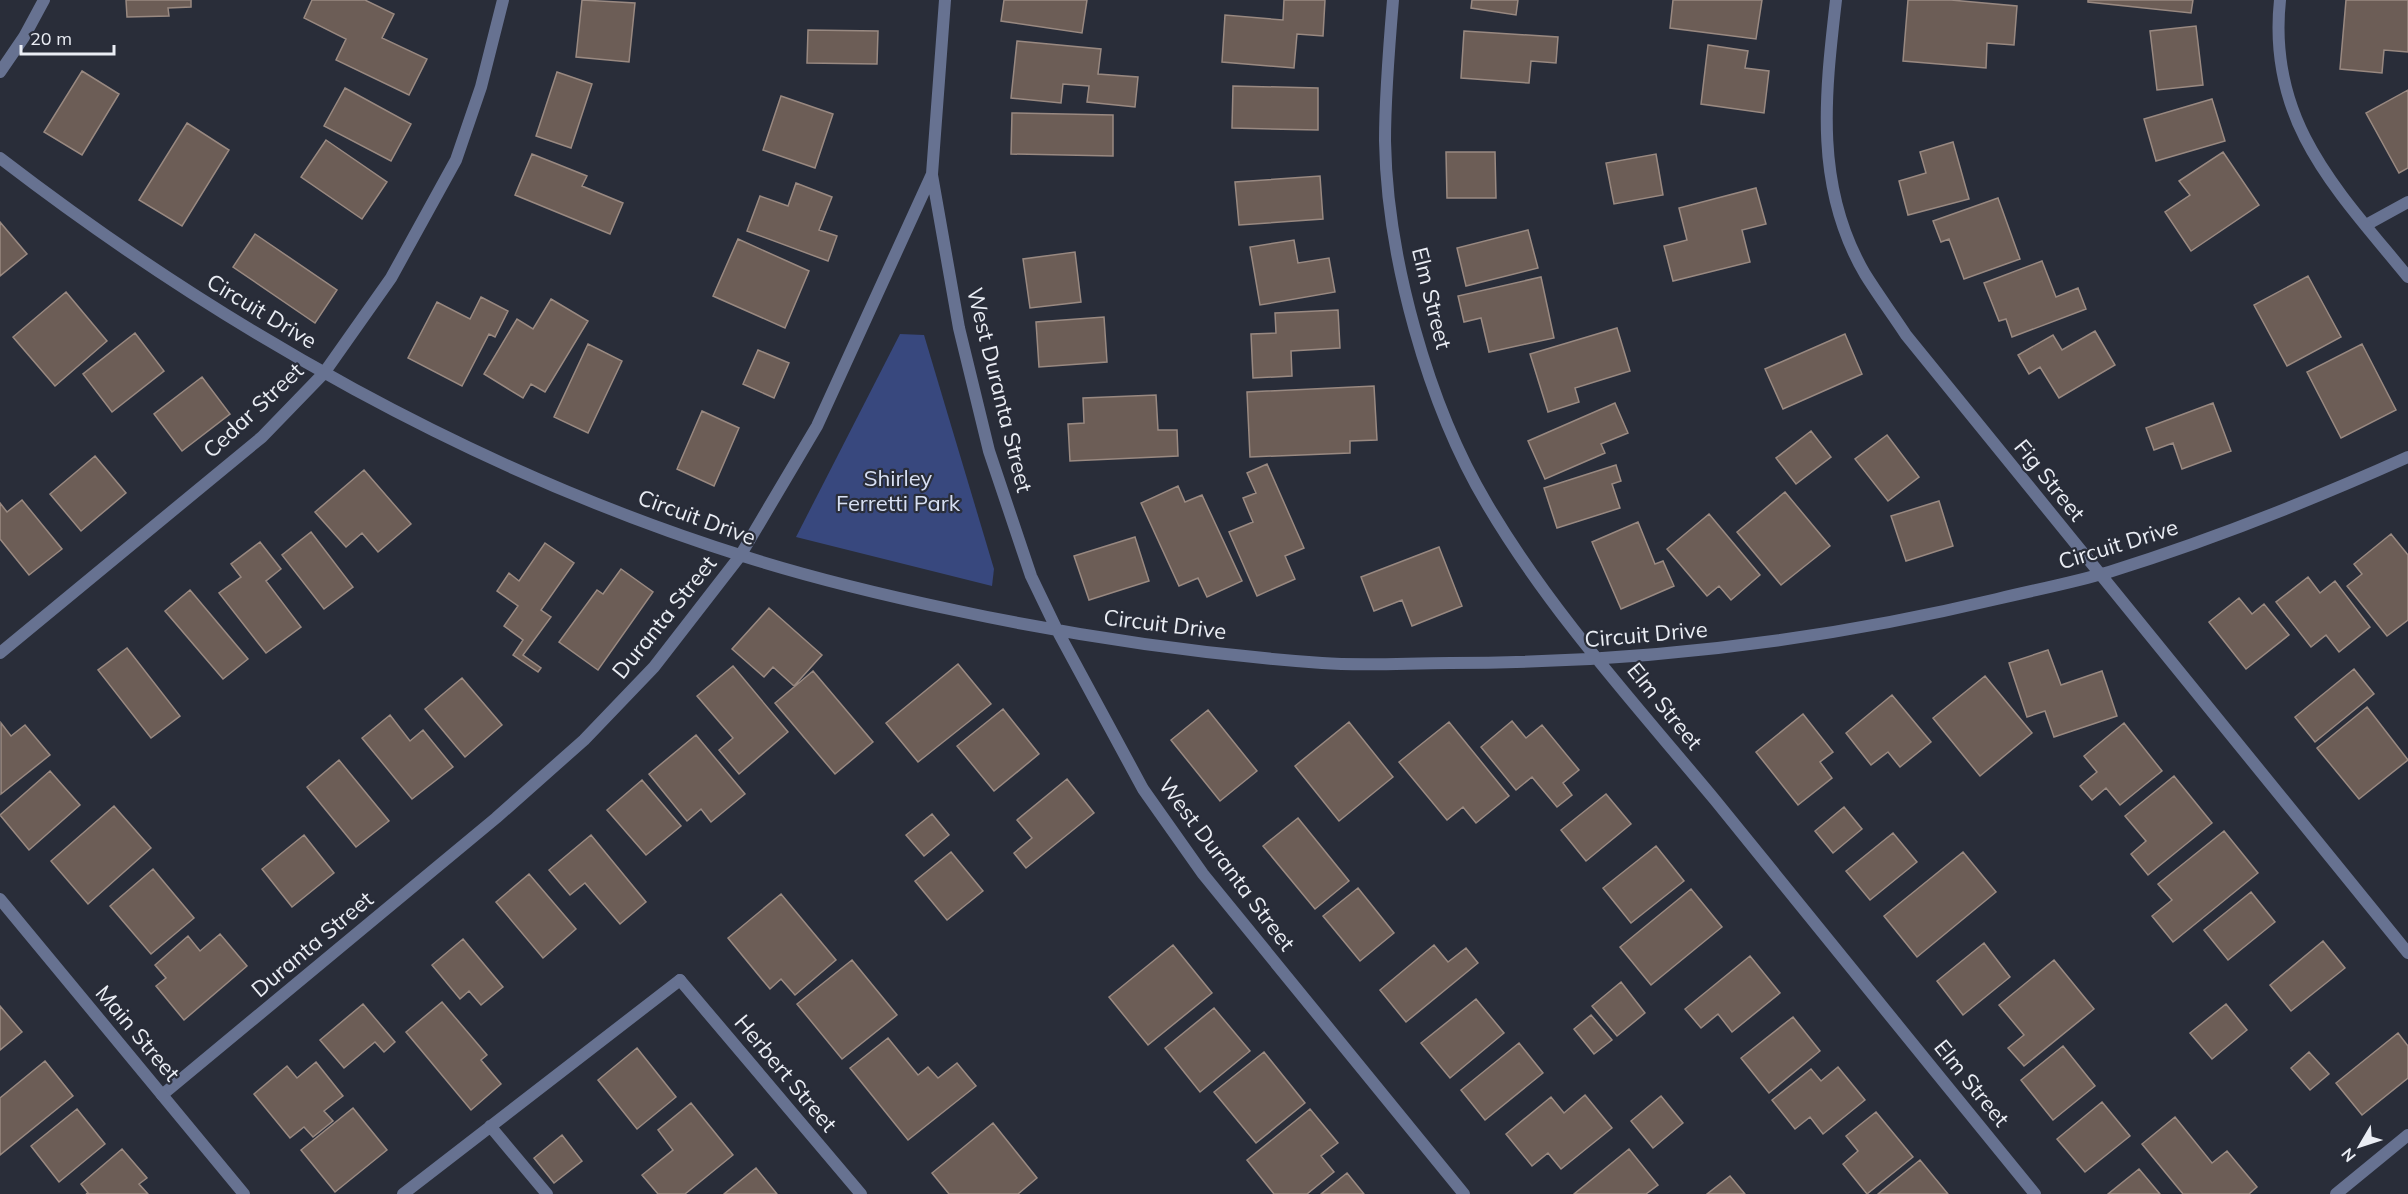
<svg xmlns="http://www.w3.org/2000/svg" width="2408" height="1194" viewBox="0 0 2408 1194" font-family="Mulish,sans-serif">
  <rect width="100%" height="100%" fill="#292d39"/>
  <!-- green -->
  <path fill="#38487e" d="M900,334l24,1 70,234 -2,17 -196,-49z"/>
  <!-- building -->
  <path fill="#6c5d56" stroke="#998981" stroke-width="1.5" d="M126,0h65v7l-23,1 1,8 -42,1z
    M312,0h53l29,14 -12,24 45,21 -18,36 -73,-35 10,-21 -42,-21z
    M582,0l53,3 -6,59 -53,-5z
    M1004,0h83l-5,33 -81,-12z
    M1284,0h41l-2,36 -26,-2 -3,34 -72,-6 3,-47 58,5z
    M1472,0h46l-2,15 -45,-7z
    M1673,0h89l-6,39 -86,-11z
    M1908,0h43l66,6 -3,39 -27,-2 -1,25 -83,-7z
    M2088,0h105l-2,13 -103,-11z
    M2346,0h62v52l-24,-2 -2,23 -42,-4z
    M2196,26l7,59 -46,5 -7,-59z
    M808,30l70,1 -1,33 -70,-1z
    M1464,31l94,6 -2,26 -25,-2 -2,22 -68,-5z
    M1017,41l84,8 -3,25 40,3 -3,30 -48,-5 2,-16 -26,-2 -2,19 -50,-5z
    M1708,45l40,6 -3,17 24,3 -5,42 -63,-9z
    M82,71l37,23 -37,61 -38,-23z
    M557,72l35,12 -21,64 -35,-12z
    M1233,86l85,2v42l-86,-2z
    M345,88l66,36 -20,37 -67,-35z
    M2408,90v78l-9,5 -33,-60z
    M781,96l52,18 -18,54 -52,-18z
    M2212,99l13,42 -69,20 -12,-42z
    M1012,113l101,2v41l-102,-2z
    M187,123l42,27 -47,76 -43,-26z
    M326,140l61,42 -25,37 -61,-42z
    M1953,142l16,57 -61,16 -9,-34 27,-8 -6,-21z
    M1446,152h49l1,46h-49z
    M2223,152l36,53 -68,46 -26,-39 25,-17 -11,-14z
    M532,154l55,22 -5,10 41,17 -13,31 -95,-39z
    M1656,154l7,41 -49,9 -8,-41z
    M1320,176l3,43 -84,6 -4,-43z
    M796,183l36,14 -13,33 18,6 -9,25 -81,-30 13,-35 28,10z
    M1756,188l10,36 -24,6 8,32 -77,19 -9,-35 23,-6 -8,-32z
    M1998,198l22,61 -56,20 -15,-40 -8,3 -8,-21z
    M0,222l27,32 -27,22z
    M1528,230l10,38 -72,18 -9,-38z
    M255,234l82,56 -22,33 -82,-56z
    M738,239l71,32 -24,57 -72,-32z
    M1294,240l4,23 31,-5 6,34 -75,13 -10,-58z
    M1075,252l6,50 -51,6 -7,-49z
    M2042,261l14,36 22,-9 8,21 -74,28 -6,-18 -7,2 -15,-38z
    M2308,276l33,61 -54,29 -33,-61z
    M1541,277l13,61 -65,14 -8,-34 -17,4 -6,-26z
    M66,292l41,49 -52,45 -42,-49z
    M481,297l27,14 -13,26 -6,-3 -27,52 -54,-28 29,-56 33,17z
    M551,299l37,22 -43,71 -14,-8 -8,14 -39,-24 33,-55 16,10z
    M1338,310l2,38 -49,3 1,25 -39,2 -2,-44 25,-1 -1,-20z
    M1104,317l3,45 -68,5 -3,-45z
    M1617,328l13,43 -55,17 4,14 -31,10 -18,-58z
    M2095,331l20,34 -56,33 -19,-31 -11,7 -11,-19 35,-20 9,15z
    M135,333l29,38 -52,41 -29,-38z
    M1845,334l17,40 -79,35 -18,-40z
    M588,344l34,17 -34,72 -34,-16z
    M2362,344l34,66 -55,28 -34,-66z
    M758,350l31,13 -15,35 -31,-14z
    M202,377l28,37 -48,37 -28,-37z
    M1374,386l3,54 -27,1v12l-100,4 -3,-65z
    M1156,395l2,35h19l1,26 -108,5 -2,-37 16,-1 -1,-25z
    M1615,403l13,30 -27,11 4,9 -60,26 -17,-38z
    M2213,403l18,48 -49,18 -9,-26 -19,7 -8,-22z
    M702,411l37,17 -25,58 -37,-17z
    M1811,431l20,26 -35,27 -20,-26z
    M1887,435l32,42 -31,24 -33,-42z
    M95,456l31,37 -45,38 -31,-37z
    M1267,464l37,84 -19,8 10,23 -38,17 -28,-64 24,-10 -10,-24 13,-5 -9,-20z
    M1616,465l5,16 -9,3 8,24 -63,20 -13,-40z
    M364,470l47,54 -33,28 -16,-19 -16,14 -31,-35z
    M1178,486l7,16 17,-7 40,86 -35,16 -9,-19 -19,8 -38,-83z
    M1785,492l45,54 -49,39 -44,-53z
    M22,500l40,49 -33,26 -29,-36v-36l7,9z
    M1939,501l14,45 -47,15 -15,-45z
    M1709,514l51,61 -29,25 -12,-14 -12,10 -40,-47z
    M1638,522l17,42 8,-3 11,25 -53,23 -29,-67z
    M311,532l42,55 -29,22 -42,-54z
    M2391,534l17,21v65l-21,16 -40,-50 15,-12 -8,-10z
    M1135,537l14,44 -60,19 -15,-44z
    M260,542l21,27 -15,12 35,46 -35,26 -47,-60 22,-16 -10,-13z
    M545,543l29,20 -33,47 10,7 -28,38 18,13 -3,4 -25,-17 10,-15 -19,-14 14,-20 -21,-15 12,-18 10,8z
    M1439,547l23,59 -50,20 -10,-26 -28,11 -13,-34z
    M621,569l32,23 -55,78 -39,-28 38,-52 6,4z
    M2308,577l12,16 15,-12 35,46 -31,25 -13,-17 -15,12 -35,-45z
    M190,590l58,69 -25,20 -58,-68z
    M2239,598l13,16 12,-10 25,31 -43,34 -37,-47z
    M769,608l53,47 -28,31 -21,-19 -9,10 -32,-28z
    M127,648l53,68 -29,22 -53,-68z
    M2048,650l13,35 41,-14 15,45 -63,21 -9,-26 -18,6 -18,-54z
    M958,664l33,40 -73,58 -32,-39z
    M733,666l55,66 -49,42 -20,-24 14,-12 -36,-42z
    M2354,669l20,25 -59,48 -20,-25z
    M813,671l60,71 -38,32 -60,-71z
    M1985,676l47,57 -52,43 -47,-58z
    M462,678l40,47 -37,32 -40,-48z
    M1892,695l39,47 -31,25 -12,-15 -17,13 -25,-32z
    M2367,707l41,53 -49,39 -42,-51z
    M1003,709l36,45 -45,37 -37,-45z
    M1208,710l49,61 -37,30 -49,-61z
    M1803,714l30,38 -13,10 12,16 -34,27 -42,-53z
    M390,715l20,26 13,-11 30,37 -41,32 -50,-61z
    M1512,721l14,17 16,-13 37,45 -16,13 9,12 -15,12 -25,-30 -16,13 -35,-43z
    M1349,722l44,55 -54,44 -44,-55z
    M1449,722l60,74 -33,27 -13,-16 -16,13 -48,-58z
    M1,723l10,13 14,-11 25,30 -49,39z
    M2124,723l38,48 -42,34 -14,-17 -14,12 -12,-14 17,-14 -13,-16z
    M696,735l49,59 -34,28 -10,-13 -14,12 -38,-47z
    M339,760l50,61 -33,26 -49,-60z
    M50,771l30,34 -51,45 -29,-35z
    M2174,776l38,47 -64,52 -17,-21 15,-13 -21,-25z
    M1067,779l27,34 -68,55 -12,-15 18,-15 -15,-18z
    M642,780l39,46 -35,29 -39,-45z
    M1606,794l25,30 -45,37 -25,-31z
    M114,806l37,42 -63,56 -37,-43z
    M1844,807l18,22 -29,24 -18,-22z
    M932,814l17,21 -25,21 -18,-21z
    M1298,818l51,63 -34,28 -52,-63z
    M2224,831l34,42 -85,69 -21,-26 20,-16 -14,-16z
    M1893,833l24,29 -47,38 -24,-29z
    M304,835l30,38 -42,34 -30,-38z
    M591,835l55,67 -26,22 -35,-41 -15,12 -21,-25z
    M1656,846l28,35 -53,42 -28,-35z
    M951,852l32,39 -36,29 -32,-39z
    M1963,852l33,40 -79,65 -33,-41z
    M153,869l41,49 -43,36 -41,-48z
    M529,874l47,55 -33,29 -47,-56z
    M1358,888l36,45 -34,28 -37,-45z
    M1691,889l31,38 -71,58 -31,-38z
    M2251,892l24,30 -47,38 -24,-30z
    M781,894l55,66 -41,35 -14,-16 -11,10 -42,-51z
    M220,934l27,32 -63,54 -28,-34 10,-8 -11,-13 33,-29 12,15z
    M463,939l40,48 -22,18 -12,-14 -9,8 -28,-34z
    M2323,941l22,27 -54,43 -21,-26z
    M1984,943l26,34 -47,38 -26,-34z
    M1173,945l39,48 -64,52 -39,-48z
    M1434,945l14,17 18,-14 12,15 -72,59 -26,-32z
    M1750,956l30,37 -48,39 -14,-18 -17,14 -16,-19z
    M852,960l45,55 -55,44 -45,-55z
    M2054,960l40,49 -70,57 -16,-18 16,-13 -25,-30z
    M1621,982l24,31 -28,23 -25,-30z
    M1476,999l28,34 -54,45 -29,-35z
    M442,1002l45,53 -6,5 20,24 -30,26 -65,-78z
    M363,1004l32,38 -11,10 -9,-10 -31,26 -24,-28z
    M2226,1004l21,26 -35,29 -22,-26z
    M0,1006l22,26 -22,18z
    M1214,1008l36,43 -50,41 -35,-44z
    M1591,1015l21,25 -18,14 -20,-25z
    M1793,1017l27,34 -51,42 -28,-35z
    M2398,1033l10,13v32l-46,37 -26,-32z
    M888,1038l30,37 10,-8 10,11 19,-15 19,23 -68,54 -58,-72z
    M1519,1043l24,30 -58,47 -24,-30z
    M2063,1046l32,40 -42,34 -32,-40z
    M637,1048l39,49 -39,32 -39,-49z
    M1264,1052l41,51 -49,40 -42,-51z
    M2309,1052l20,22 -19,16 -19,-22z
    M45,1061l28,35 -73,59v-57z
    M316,1062l27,34 -19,15 9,10 -20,16 -9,-10 -14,11 -36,-44 33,-28 10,12z
    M1838,1067l27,33 -42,34 -13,-17 -15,12 -23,-29 39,-31 10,12z
    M1585,1095l27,33 -51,41 -13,-16 -16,13 -26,-32 45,-37 13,16z
    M1661,1096l22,27 -30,25 -22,-27z
    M2102,1102l28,34 -45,36 -28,-33z
    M691,1103l42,52 -48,39h-27l-16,-19 31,-25 -15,-20z
    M353,1108l34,42 -52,42 -34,-42z
    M77,1109l28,35 -46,38 -28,-36z
    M1310,1109l28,34 -17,13 13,16 -27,22h-33l-27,-34z
    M1876,1112l37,45 -46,37 -24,-30 15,-13 -12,-15z
    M2175,1117l37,46 15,-12 30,36 -8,7h-66l-41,-50z
    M993,1123l44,55 -19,16h-69l-17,-21z
    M562,1135l20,26 -28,22 -20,-25z
    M122,1149l25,29 -8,6 9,10h-62l2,-1 -7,-9z
    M1629,1149l29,36 -12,9h-72z
    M1920,1160l28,34h-70z
    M756,1168l21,26h-53z
    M2139,1169l21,25h-52z
    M1347,1173l17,21h-43z
    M1730,1176l15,18h-38z"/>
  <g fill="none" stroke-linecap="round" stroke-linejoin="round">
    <!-- service -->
    <path stroke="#677291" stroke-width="12" d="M2366,225l42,-23
      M490,1126l57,68
      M403,1194l277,-214"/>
    <!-- minor -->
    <path stroke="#677291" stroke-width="12" d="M1393,0c-4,47 -8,94 -8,141 2,116 43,264 102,363 63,107 149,201 228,296 107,132 213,263 320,394
      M1836,0c-11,95 -22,187 29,274 13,21 28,41 41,61l502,618
      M2280,0c-13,122 57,190 128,277
      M0,72l24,-35 20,-37
      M0,158c221,170 476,314 743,398 69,22 140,39 211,54 121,26 244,44 368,53 42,3 86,0 128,0 185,0 367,-21 547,-64 37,-9 75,-16 112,-27 102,-32 201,-71 299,-115
      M932,175l27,153 30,123 42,125 26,54 86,159 60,85 261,320
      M0,653l262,-216 62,-64 67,-95 65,-118 25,-73 22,-87
      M680,980l181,214
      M162,1095l334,-277 88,-78 70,-73 86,-111 77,-130 115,-252 13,-174"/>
    <!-- tertiary -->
    <path stroke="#677291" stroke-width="12" d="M0,899l244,295
      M2336,1194l72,-59"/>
  </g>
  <g text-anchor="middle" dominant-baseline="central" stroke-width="4.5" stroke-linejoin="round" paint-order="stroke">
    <!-- street labels -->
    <g font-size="22" fill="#eaedf4" stroke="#292d39">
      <text transform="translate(1432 298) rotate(76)">Elm Street</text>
      <text transform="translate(262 311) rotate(31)">Circuit Drive</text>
      <text transform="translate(1000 390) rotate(76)">West Duranta Street</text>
      <text transform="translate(253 410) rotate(-43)">Cedar Street</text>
      <text transform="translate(2050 480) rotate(51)">Fig Street</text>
      <text transform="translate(697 517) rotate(20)">Circuit Drive</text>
      <text transform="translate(2118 544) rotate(-17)">Circuit Drive</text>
      <text transform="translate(664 617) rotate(-51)">Duranta Street</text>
      <text transform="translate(1165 624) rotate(7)">Circuit Drive</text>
      <text transform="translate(1646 634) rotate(-5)">Circuit Drive</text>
      <text transform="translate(1665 706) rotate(51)">Elm Street</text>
      <text transform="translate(1227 864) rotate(53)">West Duranta Street</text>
      <text transform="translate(312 944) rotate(-40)">Duranta Street</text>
      <text transform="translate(138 1033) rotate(50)">Main Street</text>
      <text transform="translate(786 1073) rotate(50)">Herbert Street</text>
      <text transform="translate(1972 1083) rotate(51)">Elm Street</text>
    </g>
    <!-- park labels -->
    <g font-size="22" fill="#d8e0f3" stroke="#292d39">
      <text x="898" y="478">Shirley<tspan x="898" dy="25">Ferretti Park</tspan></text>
    </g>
  </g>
  <!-- north arrow -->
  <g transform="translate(2360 1146) rotate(231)" stroke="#292d39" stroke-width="4.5" paint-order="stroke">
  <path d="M0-4.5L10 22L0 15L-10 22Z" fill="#eaedf4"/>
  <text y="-9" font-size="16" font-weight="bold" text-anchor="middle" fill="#eaedf4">N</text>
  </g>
  <!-- scale -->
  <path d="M21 45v9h93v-9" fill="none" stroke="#eaedf4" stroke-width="3"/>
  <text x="30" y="45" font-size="18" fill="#eaedf4" stroke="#292d39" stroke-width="4.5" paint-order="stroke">20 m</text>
</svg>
